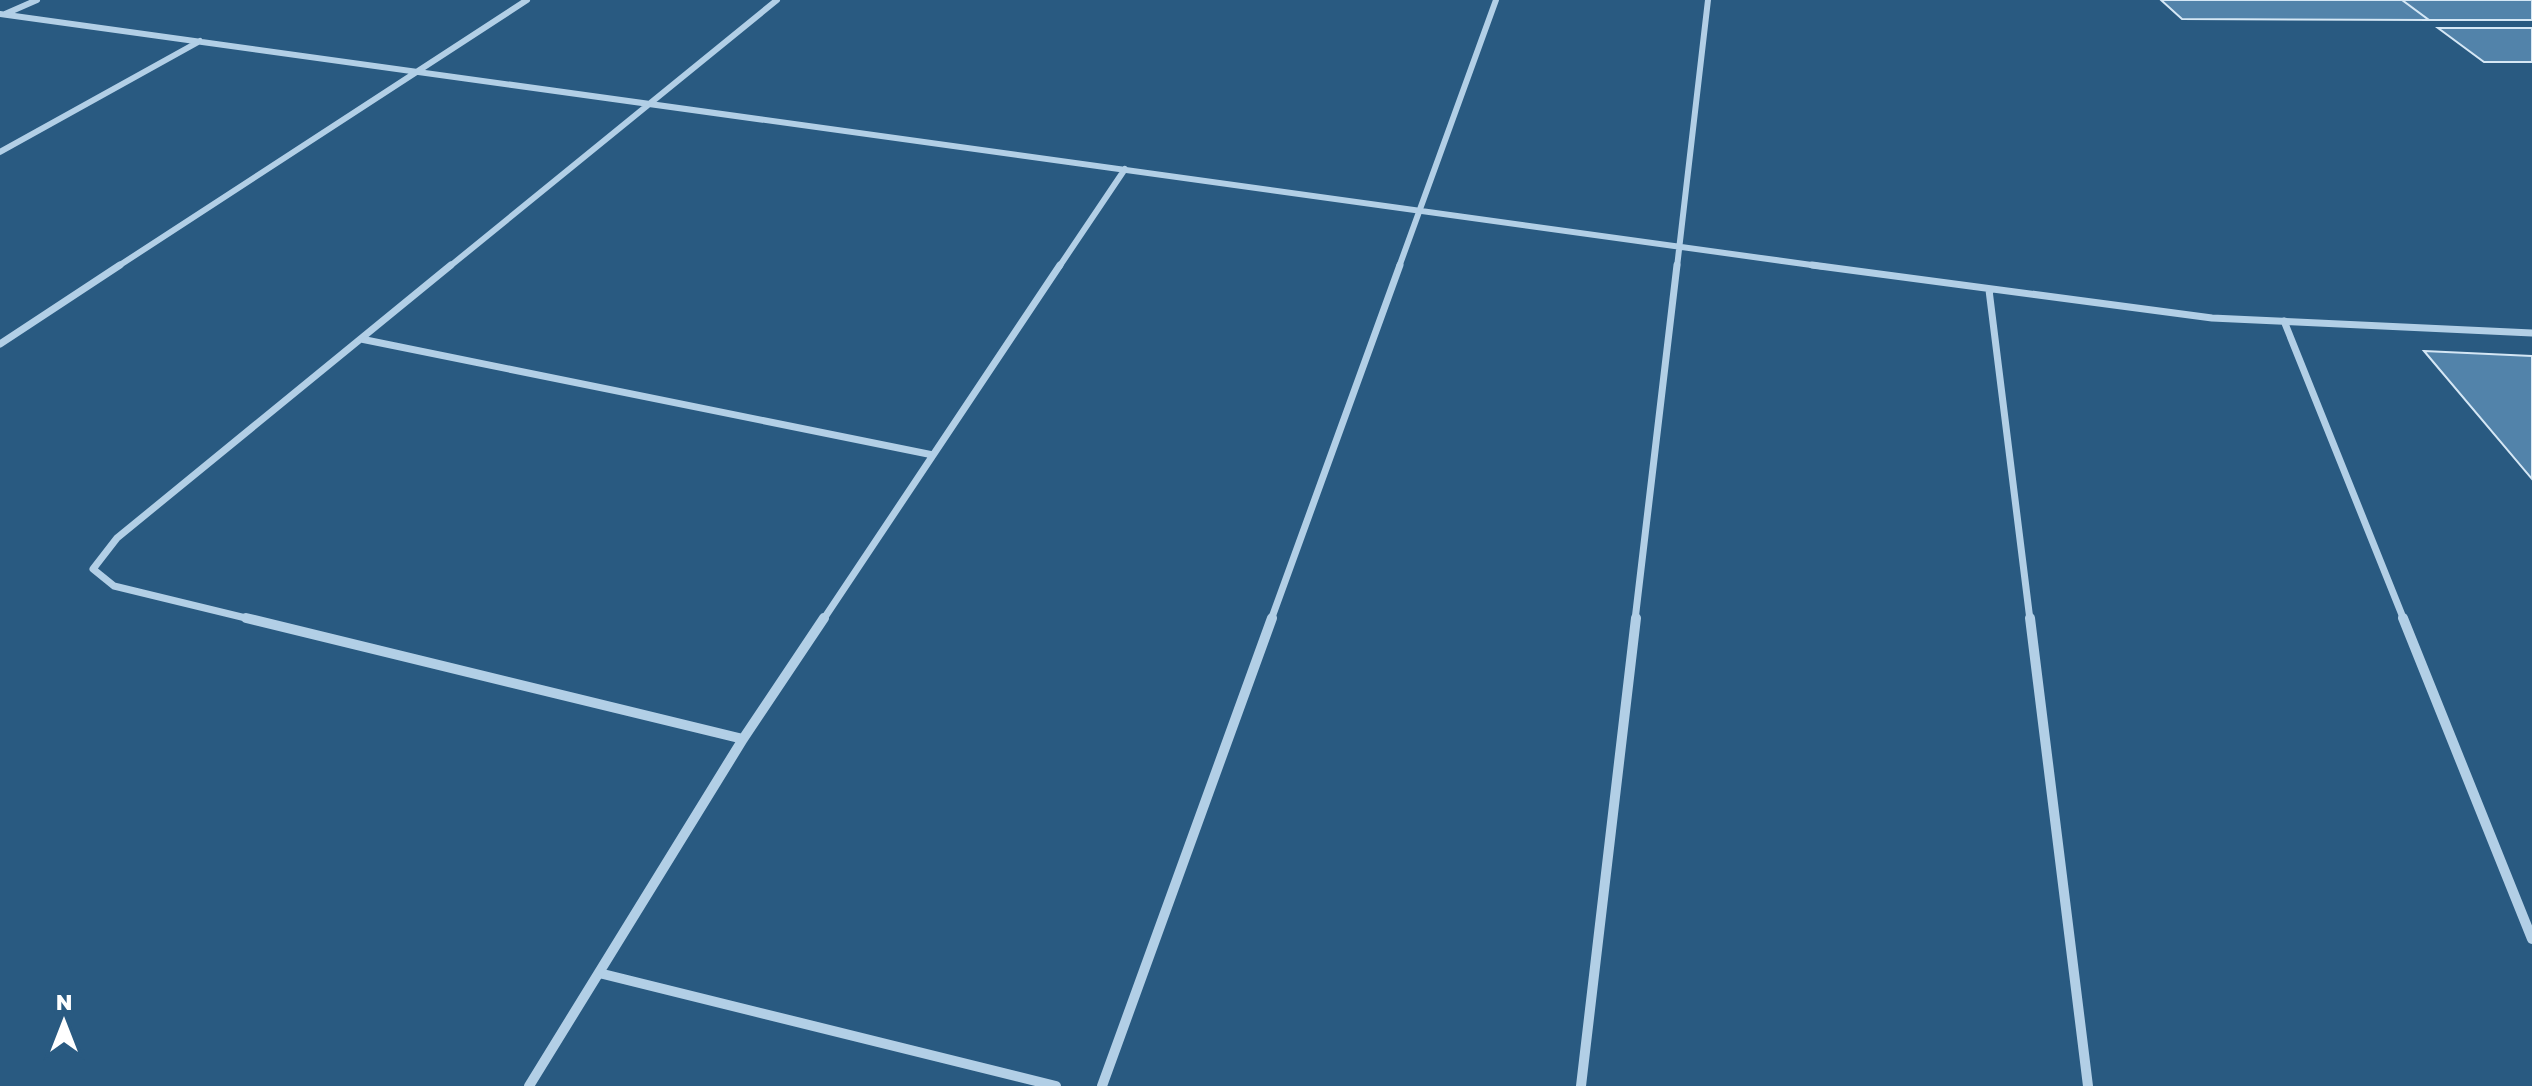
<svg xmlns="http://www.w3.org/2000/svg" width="2532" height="1086" viewBox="0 0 2532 1086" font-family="'Golos Text',sans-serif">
  <rect width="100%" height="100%" fill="#295a81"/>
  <!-- building -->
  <path fill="#5283aa" stroke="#d5e7f5" stroke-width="2" d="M2161,0h241l27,20 -247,-1z
    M2402,0h130v20h-103z
    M2438,28h94v34h-48z
    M2424,351l108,5v123z"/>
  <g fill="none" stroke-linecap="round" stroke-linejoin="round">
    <!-- street-far2 -->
    <path stroke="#b2cfe6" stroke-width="6" d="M0,14l1826,253
      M5,14l32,-14
      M0,152l200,-111
      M117,267l410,-267
      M449,267l328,-267
      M1059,267l66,-98
      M1399,267l97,-267
      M1677,267l31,-267"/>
    <!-- street-far1 -->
    <path stroke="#b2cfe6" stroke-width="7" d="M1812,265l400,53 320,15
      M1989,290l41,330
      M2284,321l120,299
      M361,339l572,116
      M0,344l120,-79
      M254,620l-140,-34 -21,-17 24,-31 334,-273
      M823,620l237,-355
      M1271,620l129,-355
      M1635,620l42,-355"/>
    <!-- street -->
    <path stroke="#b2cfe6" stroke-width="10" d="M246,618l497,121
      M2030,618l58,468
      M2403,618l129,321
      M599,973l457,113
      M529,1086l214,-347 81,-121
      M1102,1086l170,-468
      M1581,1086l55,-468"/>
  </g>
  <!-- north arrow -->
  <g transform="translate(64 1022)" stroke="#295a81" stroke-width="6" paint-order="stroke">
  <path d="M0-6L14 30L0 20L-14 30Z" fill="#ffffff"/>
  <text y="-12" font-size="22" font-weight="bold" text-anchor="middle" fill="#ffffff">N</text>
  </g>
</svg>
